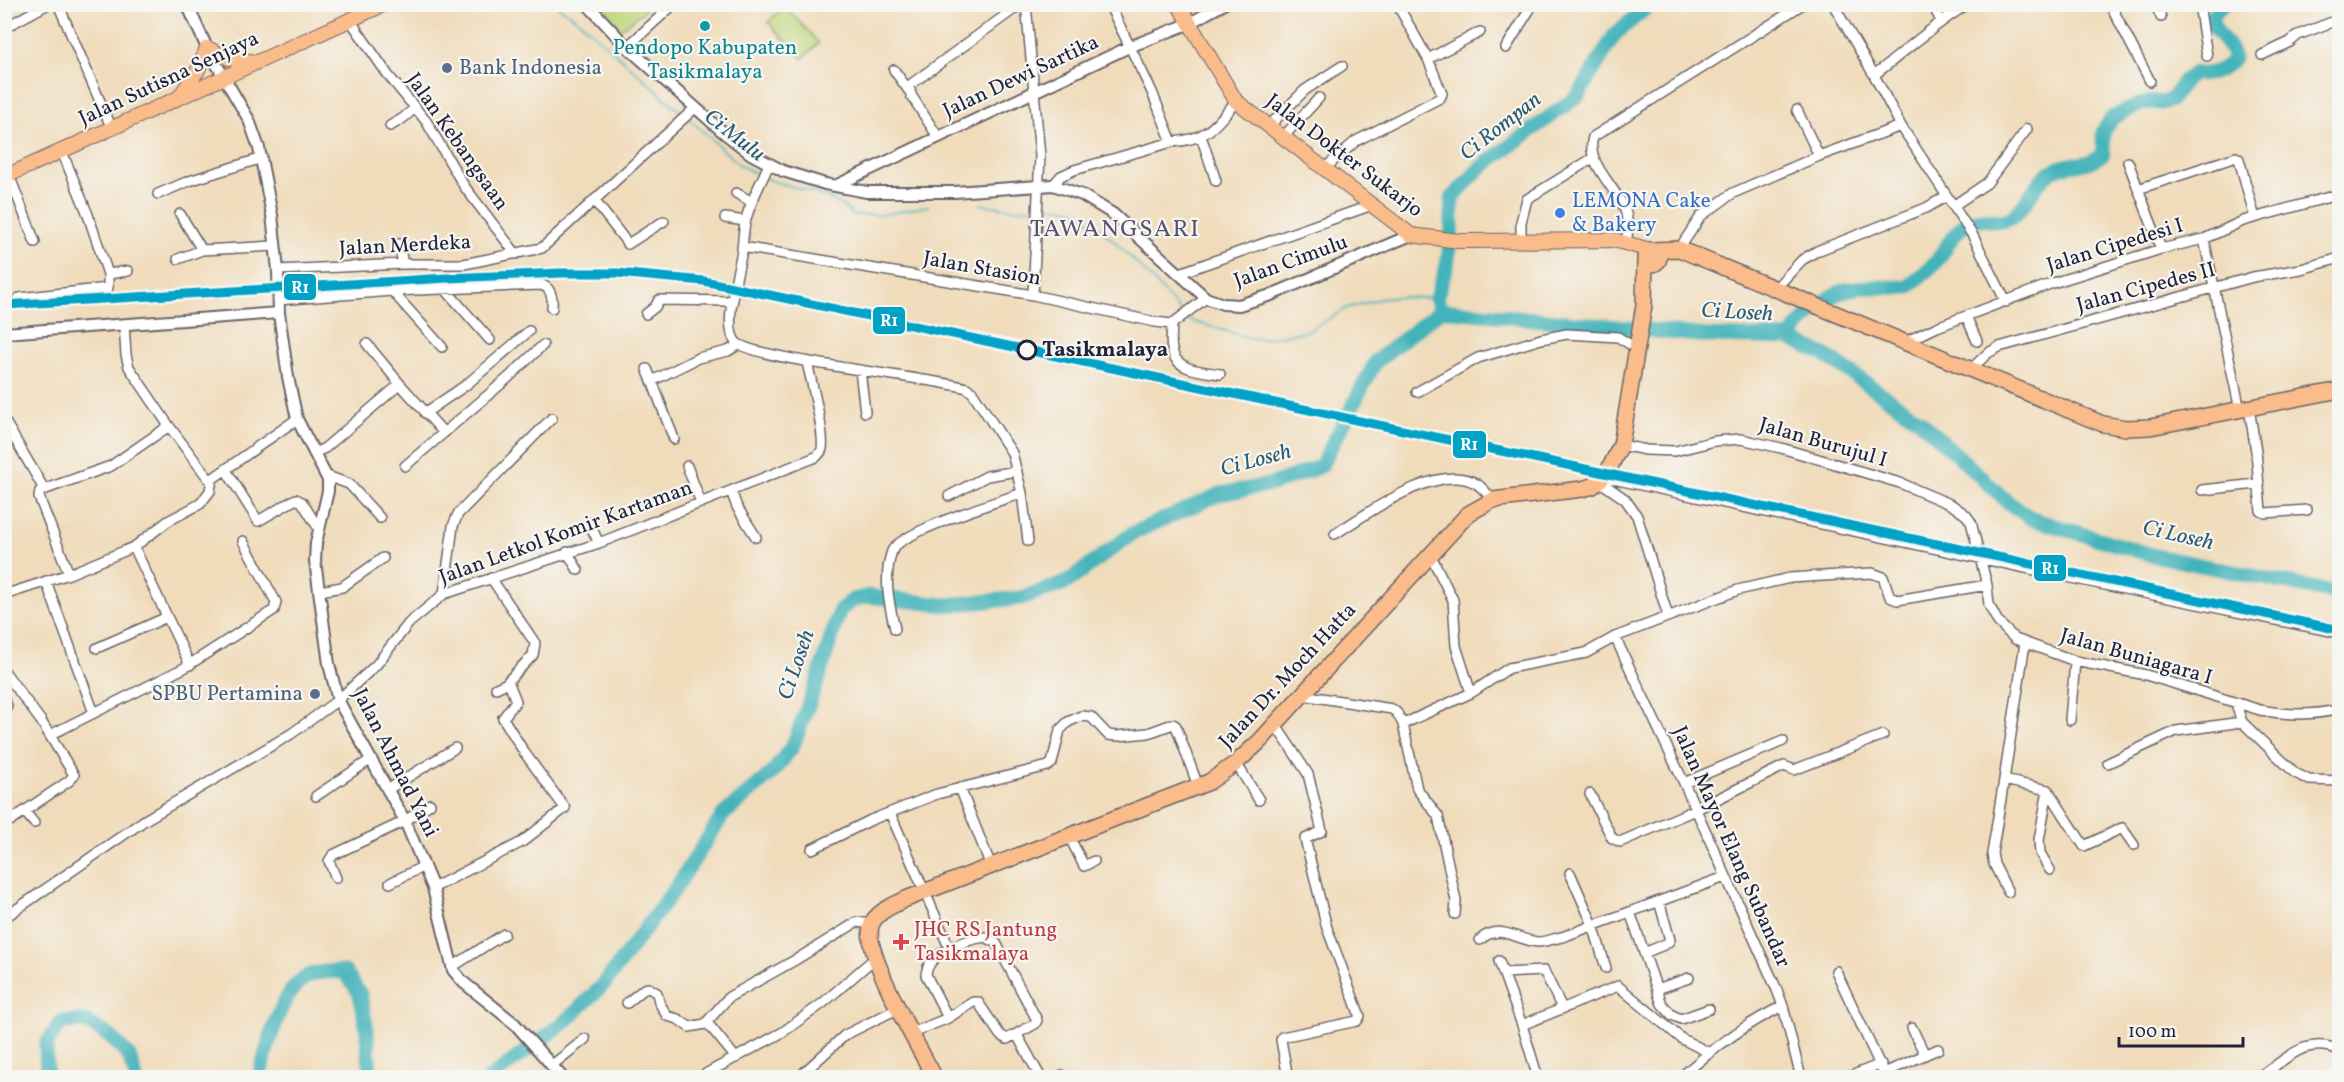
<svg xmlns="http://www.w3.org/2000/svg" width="2344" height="1082" viewBox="0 0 2344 1082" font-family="Vollkorn,serif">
  <rect width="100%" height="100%" fill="#f6f6f2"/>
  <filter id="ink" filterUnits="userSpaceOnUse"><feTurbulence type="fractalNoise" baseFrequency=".0167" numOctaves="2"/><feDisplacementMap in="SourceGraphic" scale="12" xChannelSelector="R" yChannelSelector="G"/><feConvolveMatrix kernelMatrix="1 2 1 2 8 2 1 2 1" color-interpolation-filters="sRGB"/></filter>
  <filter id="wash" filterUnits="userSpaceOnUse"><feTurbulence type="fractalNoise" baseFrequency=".008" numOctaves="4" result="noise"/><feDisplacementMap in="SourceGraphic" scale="24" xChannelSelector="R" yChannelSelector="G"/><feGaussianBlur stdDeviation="1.35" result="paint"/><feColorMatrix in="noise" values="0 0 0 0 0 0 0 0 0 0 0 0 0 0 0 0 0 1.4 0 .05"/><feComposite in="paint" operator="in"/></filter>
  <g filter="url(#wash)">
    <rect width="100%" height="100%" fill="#f0dbba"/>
    <!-- green -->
    <path fill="#bdd579" stroke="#707c5a" stroke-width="1.5" d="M601,5h50l-30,24z
      M785,6l34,37 -17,16 -34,-37z"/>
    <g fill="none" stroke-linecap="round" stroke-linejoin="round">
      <!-- stream -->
      <path stroke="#43b3ba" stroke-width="2" d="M554,4l23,15 106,95
        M687,117l53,48 19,10
        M765,178c24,10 72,16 87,37h29l47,-9
        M980,204l33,5 20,-1
        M1039,208c9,0 20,-2 28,0 27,6 95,81 114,104
        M1185,316l3,4 62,18 13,1 45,-8 39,-23 40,-11 49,1"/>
      <!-- river -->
      <path stroke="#43b3ba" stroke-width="15" d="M1441,310l-5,-12 11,-32 5,-38v-30l28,-30 98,-72 37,-62 36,-30
        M1788,338c18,-20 39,-47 68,-50 17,-2 35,0 52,-1 10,-8 19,-16 28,-25 12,-15 17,-33 36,-41 12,-6 25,4 37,-2 19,-11 25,-38 43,-48 18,-11 35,-2 51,-18v-22l9,-13 26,-13 14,-3 9,1 10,-3 13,-19 11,-8c15,4 30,-3 39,-15 -4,-16 -20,-24 -23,-40l7,-9 6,-5
        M47,1078l-1,-33 15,-23 24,-1 26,16 18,19 7,22
        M259,1078c8,-29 22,-95 54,-104 11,-3 22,-3 32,-2l15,22 7,36 3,48
        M490,1078l76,-57 38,-37 73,-98 46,-71 49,-42 20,-25 25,-66 23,-72 13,-10 15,-4 77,9 76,-7 45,-15 67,-50 87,-39 53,-10 48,-18 55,-105 65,-51 268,26 79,2 37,17 94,65 90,83 23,16 120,36 188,39"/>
    </g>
  </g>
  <g filter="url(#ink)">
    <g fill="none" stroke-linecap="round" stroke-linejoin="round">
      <!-- minor casing -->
      <g stroke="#6a6367" stroke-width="12">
        <path id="minor" d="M58,4l54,125
          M1026,4l14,152 -7,139
          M1109,4l43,88 20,50
          M1833,4l41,71 27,51 72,110 33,66
          M1932,4l9,17
          M2110,4l40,77
          M2155,4l6,13
          M2199,4l8,52
          M350,20l38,55 38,46 38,65 52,68
          M4,28l44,-24
          M627,47l47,-43
          M1506,48l27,-44
          M2262,55l28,-13 8,-7 42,-16
          M1428,59l52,-27
          M894,70l15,21
          M1874,75c31,-23 61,-52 94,-71
          M1797,110l22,46
          M1270,125l35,-35 37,-24
          M390,126l12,-7 13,-11
          M1201,136l15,45
          M1284,136l35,-38
          M938,137l-27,-42 -1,-10 111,-81
          M62,152l25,60 21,62 20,-3
          M2128,162l33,87
          M769,164c-8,19 -18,36 -23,55 -3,11 -3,22 -4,32 -4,21 -19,73 -7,90 12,18 198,37 232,47l6,5 39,60 10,40 6,48
          M1325,168l31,-27 84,-43 2,-4 -14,-35 -31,-55
          M9,175l26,67
          M1053,185l8,-9 13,-6 98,-28c34,-2 44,-16 64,-41
          M2138,189l98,-32 3,2 16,59
          M736,193l16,9
          M158,194l31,-13 73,-23
          M594,200l34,44 36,-23
          M1953,206l34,-23 40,-54
          M180,214l22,36
          M725,218l20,3
          M2204,239l36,171
          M1521,241v-19l6,-23 66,-41
          M399,244l4,20
          M1627,244c0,-12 2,-23 -2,-34 -9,-23 -40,-47 -32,-73l210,-133
          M742,247l291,48 122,27 17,2 34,-26
          M1679,249l22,-33 32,-23 86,-37 82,-30
          M178,259l24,-9 73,-4
          M278,270l125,-6h61l78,-16 153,-140
          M1180,273l192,-68
          M445,289l45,51
          M1774,290l28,-30 15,-9 109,-43 21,-12
          M392,291l148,-6c11,1 13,13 12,23
          M19,298l89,-10v-14
          M278,300l114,-9 50,56
          M646,314l9,-7 4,-7 74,1
          M1966,316l11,25
          M124,324l2,31 3,12 40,59 39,52 4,1
          M1172,324c0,8 -2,17 0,25 3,22 30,22 48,25
          M1905,342l32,-15 116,-44 108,-34 43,-10 39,-18 97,-27
          M367,344l33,40
          M647,369l5,12
          M860,370l5,42
          M1970,370l18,-17 11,-6 254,-70 48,-8 39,-11
          M1417,392l61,-34 63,-19 26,-5 51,3 18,11
          M2249,408l7,43 5,60 4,2 42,-3
          M425,413l41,-28 63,-54
          M4,420l40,69
          M674,439l-22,-58 46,-23 30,-7 10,-6
          M1621,445l25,5 29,1 40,-10 26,-2 40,9 119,35 52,22 14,10 5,7 16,63 2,20 9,17 17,17 60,22 71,14 114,35c28,5 52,6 80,-1
          M314,453l11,-5 75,-64 44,49
          M405,466l103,-88 35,-33
          M687,466l14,37
          M226,470l32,51 38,-22 6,3 17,27
          M327,476l22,8 31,34
          M1604,477l486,105 250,51
          M1599,481l26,18 12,17 31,100
          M2202,490l55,-6
          M731,491l6,16 19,30
          M949,496l38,-20 30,-5
          M589,523l10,20
          M1335,534c32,-20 104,-74 142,-50 6,4 11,11 16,16
          M134,547l56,118
          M567,552l11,18
          M1430,554l23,46 3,46 15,47
          M69,574l-30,-77 1,-6 71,-25 58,-40
          M46,581l48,132
          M320,591l22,-4 41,-29
          M444,594l9,-68 5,-12 94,-96
          M4,595l65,-21 65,-27 34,-26 32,-17 10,-13 2,-12 85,-60
          M895,629c-6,-25 -12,-52 -3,-78 7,-19 108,-50 130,-58
          M1615,637l69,146 93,207 6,16 18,72
          M2025,643l-21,137 44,10 36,56 38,-18 12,17
          M97,648l70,-31
          M4,671l37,50 33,54 -5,6 -65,44
          M496,688l11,-5
          M1302,695l90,14 5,4 6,11 68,-31 38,-25 77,-15 29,-16 123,-47 52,-12 82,-5 11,4 7,20 7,3 90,-15
          M4,700l3,6 -3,6
          M2236,704l6,18 53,51 14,7 31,1
          M2070,720l5,-59
          M1275,724l33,50 14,57 -17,8 22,89 33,88 -3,5 -75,16 -1,3 7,38
          M1403,724l14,65 21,27 18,85 -1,13
          M4,731l2,2
          M50,735l134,-67 90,-58 2,-8 -33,-61
          M1236,763l23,37
          M2108,763l68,-32 66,-9
          M2004,780l-12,74 2,10 14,28
          M1684,783l99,-42
          M960,788l31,78
          M387,790l68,-42
          M2048,790l-9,50 1,13 10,17
          M1590,794l22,44 8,4 75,-32 89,-44 10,4 89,-35
          M316,796l54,-36
          M25,812l9,11
          M890,813l59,134
          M1069,836l15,30 10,-5
          M812,849l59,-29 66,-26 111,-28 4,-3 8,-33 8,-8 13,-6 10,1 17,18 9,1 31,-3 25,-9 3,2 22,60
          M1570,873l23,52 13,43
          M336,878l-7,-17 4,-6 72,-34 25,-17
          M390,883l34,-17
          M433,888l89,-46 43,-34 -41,-56 -21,-34 13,-17 -8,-20 25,-26 2,-12 -44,-65
          M1630,912l32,92 10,11 9,4 28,-10
          M4,918l141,-98 146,-86 47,-34 38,-35 33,-42 35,-29 155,-51 217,-86c3,-3 5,-4 6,-8 3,-17 -11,-68 -15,-87
          M986,937l10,6 41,77 -2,4 -28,15 -7,-4 -22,-33h-5l-25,16 -22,-43c1,-22 41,-36 60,-38z
          M1480,940c19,-18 38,1 58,2 8,0 17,-4 24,-5l163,-60
          M1644,953l22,-9 4,-4 -11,-39
          M1499,961l23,64
          M452,967l52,-33
          M1836,971l50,107
          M1504,973l40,-2 18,37
          M1657,989l32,-11
          M627,1003l17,-14 5,-1 8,5 2,9 8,14 11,3 11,8 16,-3 24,-27 68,-38 60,-37 14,2
          M705,1024l4,1 27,33
          M1912,1028l13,27
          M912,1033l36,-15
          M1017,1035l24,43
          M551,1066l34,-27
          M1884,1073l54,-24
          M2260,1077c28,-19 44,-41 80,-27
          M698,1078l85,-46 40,-29 52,-45
          M798,1078l47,-43 54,-27
          M1056,1078l6,-3
          M1538,1078l-16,-53 96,-39 64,53 26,13
          M1680,1078c32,-29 65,-54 103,-72
          M1846,1078l35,-14"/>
      </g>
      <!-- tertiary casing -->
      <g stroke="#6a6367" stroke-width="14">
        <path id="tertiary" d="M187,4l20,44 42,72 10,28 13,67 6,55 1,43 9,64 9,42 31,61v11l-12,52 -1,18 14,103 9,36 67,121 28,67 20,82 10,12 52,42 48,54
          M587,4l40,43 96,85 28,22 32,17 42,13 42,8h87l99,-7 29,10 31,19 93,84 17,6 16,1 32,-10 140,-60
          M835,186l294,-139 59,-23 36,-20
          M4,333l275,-20"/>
      </g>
      <!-- primary casing -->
      <g stroke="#6a6367" stroke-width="16">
        <path id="primary" d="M1178,4l58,97 175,134 48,6 155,-1 36,10
          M180,96l18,-26 9,-22 21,10 27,4
          M4,177c127,-57 253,-116 381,-173"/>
      </g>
      <!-- trunk casing -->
      <g stroke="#6a6367" stroke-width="18">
        <path id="trunk" d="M1645 257a7 7 0 1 1 14 0a7 7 0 1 1-14 0Z
          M1653,250l26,-1 402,166 22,9 23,4 24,-1 190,-37
          M935,1078c-15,-29 -72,-125 -64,-152 4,-14 23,-21 35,-27l303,-117 27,-19 23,-21 209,-228 25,-14 89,-11 11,-3 14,-13 14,-28 23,-140 1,-46"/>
      </g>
      <!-- minor -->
      <use href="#minor" stroke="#fff" stroke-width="9"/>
      <!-- tertiary -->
      <use href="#tertiary" stroke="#fff" stroke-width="10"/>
      <!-- primary -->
      <use href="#primary" stroke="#fabc8b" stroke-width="14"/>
      <!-- trunk -->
      <use href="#trunk" stroke="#fabc8b" stroke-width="15"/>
      <!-- rail-1 casing -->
      <g stroke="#f6f6f2" stroke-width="14">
        <path id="rail-1" d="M4,305l443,-27 114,-5h56l87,8 1636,349"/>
      </g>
      <!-- rail-1 -->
      <use href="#rail-1" stroke="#02a2c7" stroke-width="9"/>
    </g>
  </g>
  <!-- markers -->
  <circle fill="#0f9aa8" stroke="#f6f6f2" stroke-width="2" cx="705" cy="26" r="6"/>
  <g fill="#5c6f8a" stroke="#f6f6f2" stroke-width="2">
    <circle cx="447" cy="68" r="6"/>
    <circle cx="315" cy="694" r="6"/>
  </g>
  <circle fill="#3f7fe0" stroke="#f6f6f2" stroke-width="2" cx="1560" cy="213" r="6"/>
  <circle fill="#f6f6f2" stroke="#22223b" stroke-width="3" cx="1027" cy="350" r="9"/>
  <path fill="#e0444e" stroke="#f6f6f2" stroke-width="2" d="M898 933h6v6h6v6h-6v6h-6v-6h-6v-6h6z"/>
  <g text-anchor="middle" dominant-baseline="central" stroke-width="4.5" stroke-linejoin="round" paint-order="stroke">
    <!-- culture labels -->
    <g font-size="21" fill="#0d838f" stroke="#f6f6f2">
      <text x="705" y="48">Pendopo Kabupaten<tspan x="705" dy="24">Tasikmalaya</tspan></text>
    </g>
    <!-- service labels -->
    <g font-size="21" fill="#4e5e75" stroke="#f6f6f2" text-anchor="start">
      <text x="459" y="68">Bank Indonesia</text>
      <text x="303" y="694" text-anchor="end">SPBU Pertamina</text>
    </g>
    <!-- street labels -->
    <g font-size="21" fill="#22223b" stroke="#f6f6f2">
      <text transform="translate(1021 77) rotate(-25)">Jalan Dewi Sartika</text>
      <text transform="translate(169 79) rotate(-25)">Jalan Sutisna Senjaya</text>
      <text transform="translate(457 142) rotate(55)">Jalan Kebangsaan</text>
      <text transform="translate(1344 156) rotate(37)">Jalan Dokter Sukarjo</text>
      <text transform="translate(405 246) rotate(-3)">Jalan Merdeka</text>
      <text transform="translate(2115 246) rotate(-17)">Jalan Cipedesi I</text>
      <text transform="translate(1291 262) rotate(-20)">Jalan Cimulu</text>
      <text transform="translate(982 269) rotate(10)">Jalan Stasion</text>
      <text transform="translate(2146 288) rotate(-15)">Jalan Cipedes II</text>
      <text transform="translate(1823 443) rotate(16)">Jalan Burujul I</text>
      <text transform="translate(566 533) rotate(-20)">Jalan Letkol Komir Kartaman</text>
      <text transform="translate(2136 657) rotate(16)">Jalan Buniagara I</text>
      <text transform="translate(1288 676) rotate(-47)">Jalan Dr. Moch Hatta</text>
      <text transform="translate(395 763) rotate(63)">Jalan Ahmad Yani</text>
      <text transform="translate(1731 847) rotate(66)">Jalan Mayor Elang Subandar</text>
    </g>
    <!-- shop labels -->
    <g font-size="21" fill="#366cbe" stroke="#f6f6f2" text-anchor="start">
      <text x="1572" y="201">LEMONA Cake<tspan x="1572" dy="24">&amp; Bakery</tspan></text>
    </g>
    <!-- stop labels -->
    <g font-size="21" font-weight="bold" fill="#22223b" stroke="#f6f6f2" text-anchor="start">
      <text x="1042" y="350">Tasikmalaya</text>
    </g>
    <!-- health labels -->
    <g font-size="21" fill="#be3a42" stroke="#f6f6f2" text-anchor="start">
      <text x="914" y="930">JHC RS Jantung<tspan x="914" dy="24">Tasikmalaya</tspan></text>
    </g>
    <!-- water labels -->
    <g font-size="22" font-style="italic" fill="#2f5c6e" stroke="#f6f6f2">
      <text transform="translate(1501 127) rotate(-38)">Ci Rompan</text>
      <text transform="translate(734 136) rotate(38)">Ci Mulu</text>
      <text transform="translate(1737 313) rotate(3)">Ci Loseh</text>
      <text transform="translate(1256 461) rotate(-15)">Ci Loseh</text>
      <text transform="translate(2178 536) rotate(13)">Ci Loseh</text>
      <text transform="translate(797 665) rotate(-71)">Ci Loseh</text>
    </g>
    <!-- quarter labels -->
    <g font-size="24" letter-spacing="1.5" fill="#595170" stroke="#f6f6f2">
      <text x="1115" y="230">TAWANGSARI</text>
    </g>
  </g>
  <g stroke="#f6f6f2" stroke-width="2">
    <rect x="283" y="273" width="34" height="28" rx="6" fill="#02a2c7"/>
    <rect x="872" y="306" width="34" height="29" rx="6" fill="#02a2c7"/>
    <rect x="1452" y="430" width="35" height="29" rx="6" fill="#02a2c7"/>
    <rect x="2033" y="554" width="34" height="28" rx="6" fill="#02a2c7"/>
  </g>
  <g font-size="16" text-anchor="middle" font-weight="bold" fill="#fff">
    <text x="300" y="293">R1</text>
    <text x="889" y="326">R1</text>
    <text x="1469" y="450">R1</text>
    <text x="2050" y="574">R1</text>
  </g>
  <!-- margin -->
  <rect width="2344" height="1082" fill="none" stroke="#f6f6f2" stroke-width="24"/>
  <!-- scale -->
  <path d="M2119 1037v9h124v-9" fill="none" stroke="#22223b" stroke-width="3"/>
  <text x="2128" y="1037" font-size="18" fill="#22223b" stroke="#f6f6f2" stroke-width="4.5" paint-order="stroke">100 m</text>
</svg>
